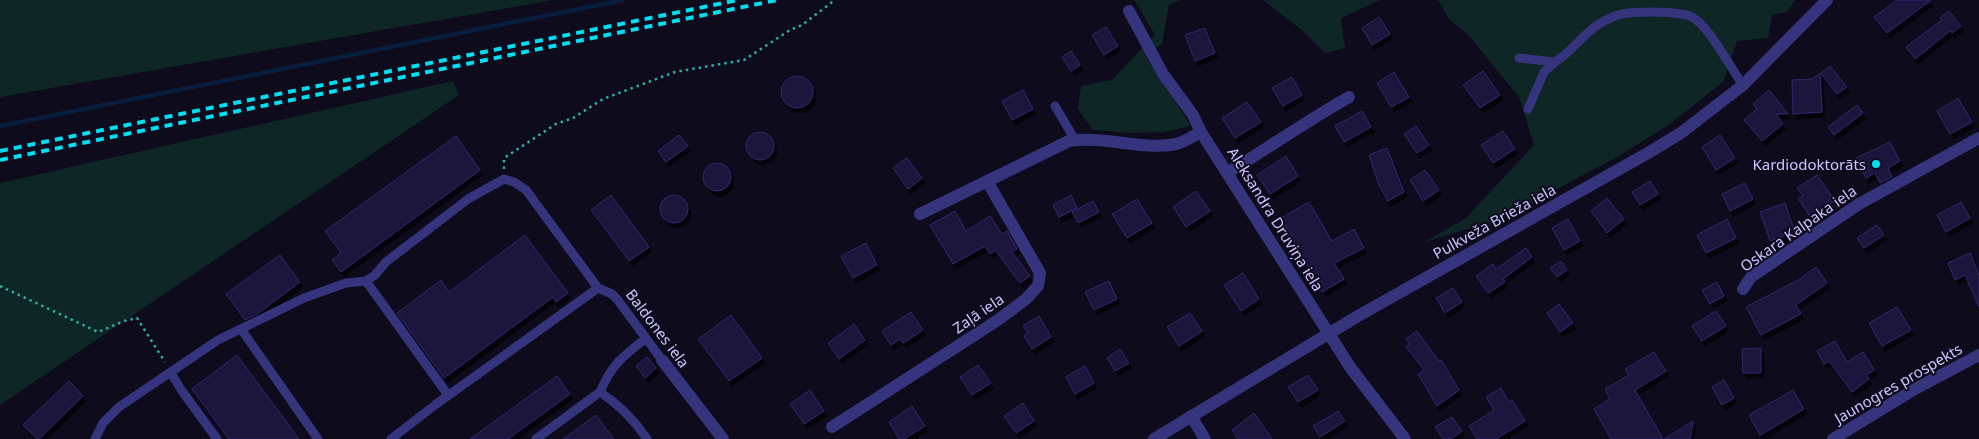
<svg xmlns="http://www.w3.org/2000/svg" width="1979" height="439" viewBox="0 0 1979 439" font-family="'Noto Sans',sans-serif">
  <defs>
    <filter id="shadow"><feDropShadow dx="3" dy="5" stdDeviation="0" flood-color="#0009"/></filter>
  </defs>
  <rect width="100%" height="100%" fill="#0d0b1c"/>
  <!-- green -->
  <path fill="#0e2625" d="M0,0h554l-554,97z
    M1134,0h47l-12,4 -7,40 -16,13 45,69 -27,6 -32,1 -39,-3 -15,-21 3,-23 31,-6 43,-45z
    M1263,0h117l-39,18 4,30 -20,5 -22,-22z
    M1438,0h357l-8,12 -15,3 -4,23 -31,3 -14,41 -56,44 -48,30 -64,34 -40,24 -93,29 43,-24 69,-74 -15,-48 -50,-61 -20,-17z
    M453,81l6,14 -459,310v-222z"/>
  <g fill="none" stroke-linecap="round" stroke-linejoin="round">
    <!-- stream -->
    <path stroke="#091d3d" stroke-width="4.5" d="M0,126l623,-126"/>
  </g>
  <!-- building -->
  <path fill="#1d163e" stroke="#33276a" filter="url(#shadow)" d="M1897,0h34l-44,33 -13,-16z
    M1949,11l12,15 -9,7 -2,-2 -35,28 -9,-12 36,-27 -2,-2z
    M1379,17l11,17 -18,11 -10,-17z
    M1106,27l12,19 -14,9 -12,-20z
    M1205,28l10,25 -20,8 -10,-26z
    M1071,51l9,14 -9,6 -9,-14z
    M1830,66l17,21 -10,7 -16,-21z
    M1483,71l17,24 -20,13 -17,-23z
    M1394,72l15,25 -18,10 -14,-24z
    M1820,73l2,39 -29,2 -1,-34 20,-1z
    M781 92a16 16 0 1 1 32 0a16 16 0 1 1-32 0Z
    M1292,77l10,18 -19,11 -11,-18z
    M1023,90l10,19 -21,11 -10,-19z
    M1769,90l19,24h-12l7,10 -21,17 -18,-21 13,-11 -4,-5z
    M1958,98l14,24 -22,12 -13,-23z
    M1247,102l14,20 -26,16 -13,-20z
    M1857,105l6,8 -29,22 -6,-8z
    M1362,111l9,16 -27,15 -9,-16z
    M1416,126l13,19 -12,8 -13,-19z
    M1503,131l12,18 -22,14 -12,-18z
    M746 146a14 14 0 1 1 28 0a14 14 0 1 1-28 0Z
    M679,135l9,11 -22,16 -8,-11z
    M1720,135l15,23 -19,12 -14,-23z
    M456,136l24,34 -139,102 -9,-12 9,-7 -16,-22z
    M1890,142l10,19 -12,7 4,9 -12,6 -5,-10 -9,5 -10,-20z
    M1387,148l17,44 -16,9 -9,-16 -10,-30z
    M1286,156l12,20 -28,18 -13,-19z
    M907,158l15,20 -14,11 -15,-21z
    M703 177a14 14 0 1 1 28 0a14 14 0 1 1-28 0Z
    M1425,170l14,20 -16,11 -13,-21z
    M1817,175l18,26 -25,16 -12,-19 5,-2 -6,-8z
    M1650,181l8,13 -18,11 -8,-13z
    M1745,183l8,16 -23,12 -8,-17z
    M1196,191l14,20 -24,16 -13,-20z
    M611,195l38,52 -20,14 -38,-51z
    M1071,195l6,13 -18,9 -6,-12z
    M660 209a14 14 0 1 1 28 0a14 14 0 1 1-28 0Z
    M1607,198l17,21 -17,14 -16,-22z
    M1137,199l15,24 -25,15 -15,-24z
    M1093,201l6,11 -21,11 -6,-11z
    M1309,202l23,39 22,-12 10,19 -30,15 10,16 -22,13 -41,-74z
    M1961,202l9,16 -24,14 -9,-17z
    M1785,203l10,29 -25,9 -10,-29z
    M955,211l11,20 24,-15 12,18 5,-3 10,18 -5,3 18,24 -10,7 -25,-33 -5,4 -5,-8 -32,18 -23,-39z
    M1568,219l12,22 -16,9 -12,-22z
    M1727,219l9,19 -30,15 -9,-18z
    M1877,225l7,10 -20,13 -7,-10z
    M525,235l43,58 -12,9 -3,-5 -109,81 -47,-65 44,-33 8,12z
    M866,243l11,22 -24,13 -12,-22z
    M1526,248l6,9 -29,22 2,3 -17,11 -12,-17 17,-12 3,5z
    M1970,253l9,22v32l-14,-32 -10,5 -7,-17z
    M280,255l20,27 -43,32 -12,6 -19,-26z
    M1561,261l6,9 -10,7 -7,-9z
    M1816,267l11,16 -31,22 5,9 -40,21 -15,-28 56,-29v-1z
    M1243,273l16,26 -18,12 -17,-26z
    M1109,281l8,18 -23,11 -9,-18z
    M1717,282l7,14 -14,8 -8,-14z
    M1453,288l9,14 -17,11 -9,-15z
    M1559,304l14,19 -13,9 -13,-19z
    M1897,307l14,23 -29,16 -13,-23z
    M1716,311l10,15 -24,15 -10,-15z
    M911,312l12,18 -20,13 -3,-4 -9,6 -9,-14z
    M1190,313l12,18 -23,15 -12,-19z
    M731,315l31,43 -33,23 -31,-42z
    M1039,316l12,21 -19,12 -8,-13 4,-3 -5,-7z
    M854,324l11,16 -26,19 -11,-16z
    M1417,331l22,30 2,-1 18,30 -22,16 -19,-32 6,-4 -18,-23 4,-3 -4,-5z
    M1835,341l12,21 16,-10 11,18 -8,5 3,4 -17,13 -23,-31 -5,3 -7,-13z
    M1761,348v25h-18l-1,-24z
    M1120,349l9,14 -14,8 -8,-13z
    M1654,352l12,19 -31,19 28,49h-52l-17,-30 16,-10 -5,-10 24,-14 -4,-6z
    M237,355l62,84h-70l-37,-50z
    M647,357l9,11 -11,10 -9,-12z
    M978,365l13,18 -19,12 -12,-18z
    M1085,366l9,17 -19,11 -9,-17z
    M1308,375l10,15 -20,12 -10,-15z
    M557,376l13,18 -62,45h-38z
    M1724,380l10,18 -12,7 -10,-18z
    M69,381l14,15 -44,43h-2l-14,-14z
    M1501,388l8,14 3,-2 13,21 -29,18h-19l-8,-13 25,-16 -8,-13z
    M810,390l14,21 -20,13 -14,-20z
    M1793,390l11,19 -44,26 -11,-20z
    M1023,403l11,18 -18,12 -12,-17z
    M912,406l13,20 -21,13h-5l-10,-17z
    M1338,411l7,10 -25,16 -7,-11z
    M1254,413l18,26h-34l-6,-9z
    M596,415l18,24h-51z
    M1452,417l10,14 -11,8h-8l-8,-12z
    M1693,421l-3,18h-26z"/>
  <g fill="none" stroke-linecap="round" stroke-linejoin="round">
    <!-- path -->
    <path stroke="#29b0a5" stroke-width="2.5" stroke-dasharray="2.5 4" stroke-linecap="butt" d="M504,169v-11l52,-34 17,-6 30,-19 72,-27 69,-12 46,-30 12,-5 33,-25
      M0,286l98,46 26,-11 13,-3 28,44"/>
    <!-- service -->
    <path stroke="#35347d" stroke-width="9" d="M1519,58l36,4c18,-11 28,-29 46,-39 16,-10 28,-11 47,-11 13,0 29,0 42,4 17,6 41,53 53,69
      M1055,106l20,34
      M1528,109l16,-37 11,-10
      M366,281l82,114
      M241,329l77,110
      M171,373l11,18 35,48
      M600,392c12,-28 22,-35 45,-53
      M95,439l8,-16 16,-16 99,-67 86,-42 42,-15 20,-2 9,-6 11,-13 82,-63 36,-20 10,3 12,8 72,98 14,6 5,5 45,61
      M391,439l44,-34 163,-117
      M536,439l64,-47c18,12 35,29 47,47"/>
    <!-- minor -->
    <path stroke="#35347d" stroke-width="12" d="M1129,11l34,63 30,41 8,17 149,235 55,72
      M1227,173c41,-25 80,-52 122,-76
      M920,214l149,-73c36,-6 72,10 107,3 8,-2 17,-8 25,-12
      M1743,289l8,-12 108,-73 120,-66
      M662,360l61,79
      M1191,416l14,23
      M832,427l166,-107 28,-21 12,-13 2,-13 -53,-92"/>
    <!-- tertiary -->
    <path stroke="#35347d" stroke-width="12" d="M1154,439l204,-123 290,-163 33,-20 62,-48 84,-85
      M1833,439l82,-50 64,-34"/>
    <!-- rail -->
    <path stroke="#00def1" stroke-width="4" stroke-dasharray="8 6" stroke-linecap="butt" d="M0,151l738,-151
      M0,160l777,-160"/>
  </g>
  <!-- markers -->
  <circle fill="#00def1" stroke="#0d0b1c" stroke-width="2" cx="1876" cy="164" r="5"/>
  <g text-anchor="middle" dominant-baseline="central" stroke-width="4" stroke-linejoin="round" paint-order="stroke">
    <!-- poi labels -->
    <g font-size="15" fill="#cbc6ff" stroke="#0d0b1c" text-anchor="end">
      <text x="1866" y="164">Kardiodoktorāts</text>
    </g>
    <!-- street labels -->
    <g font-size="15" fill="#cbc6ff" stroke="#0d0b1c">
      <text transform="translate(1276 219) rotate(58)">Aleksandra Druviņa iela</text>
      <text transform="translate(1494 221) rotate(-29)">Pulkveža Brieža iela</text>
      <text transform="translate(1798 228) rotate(-35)">Oskara Kalpaka iela</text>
      <text transform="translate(978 313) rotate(-34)">Zaļā iela</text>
      <text transform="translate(658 328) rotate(53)">Baldones iela</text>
      <text transform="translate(1898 383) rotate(-30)">Jaunogres prospekts</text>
    </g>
  </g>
</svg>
